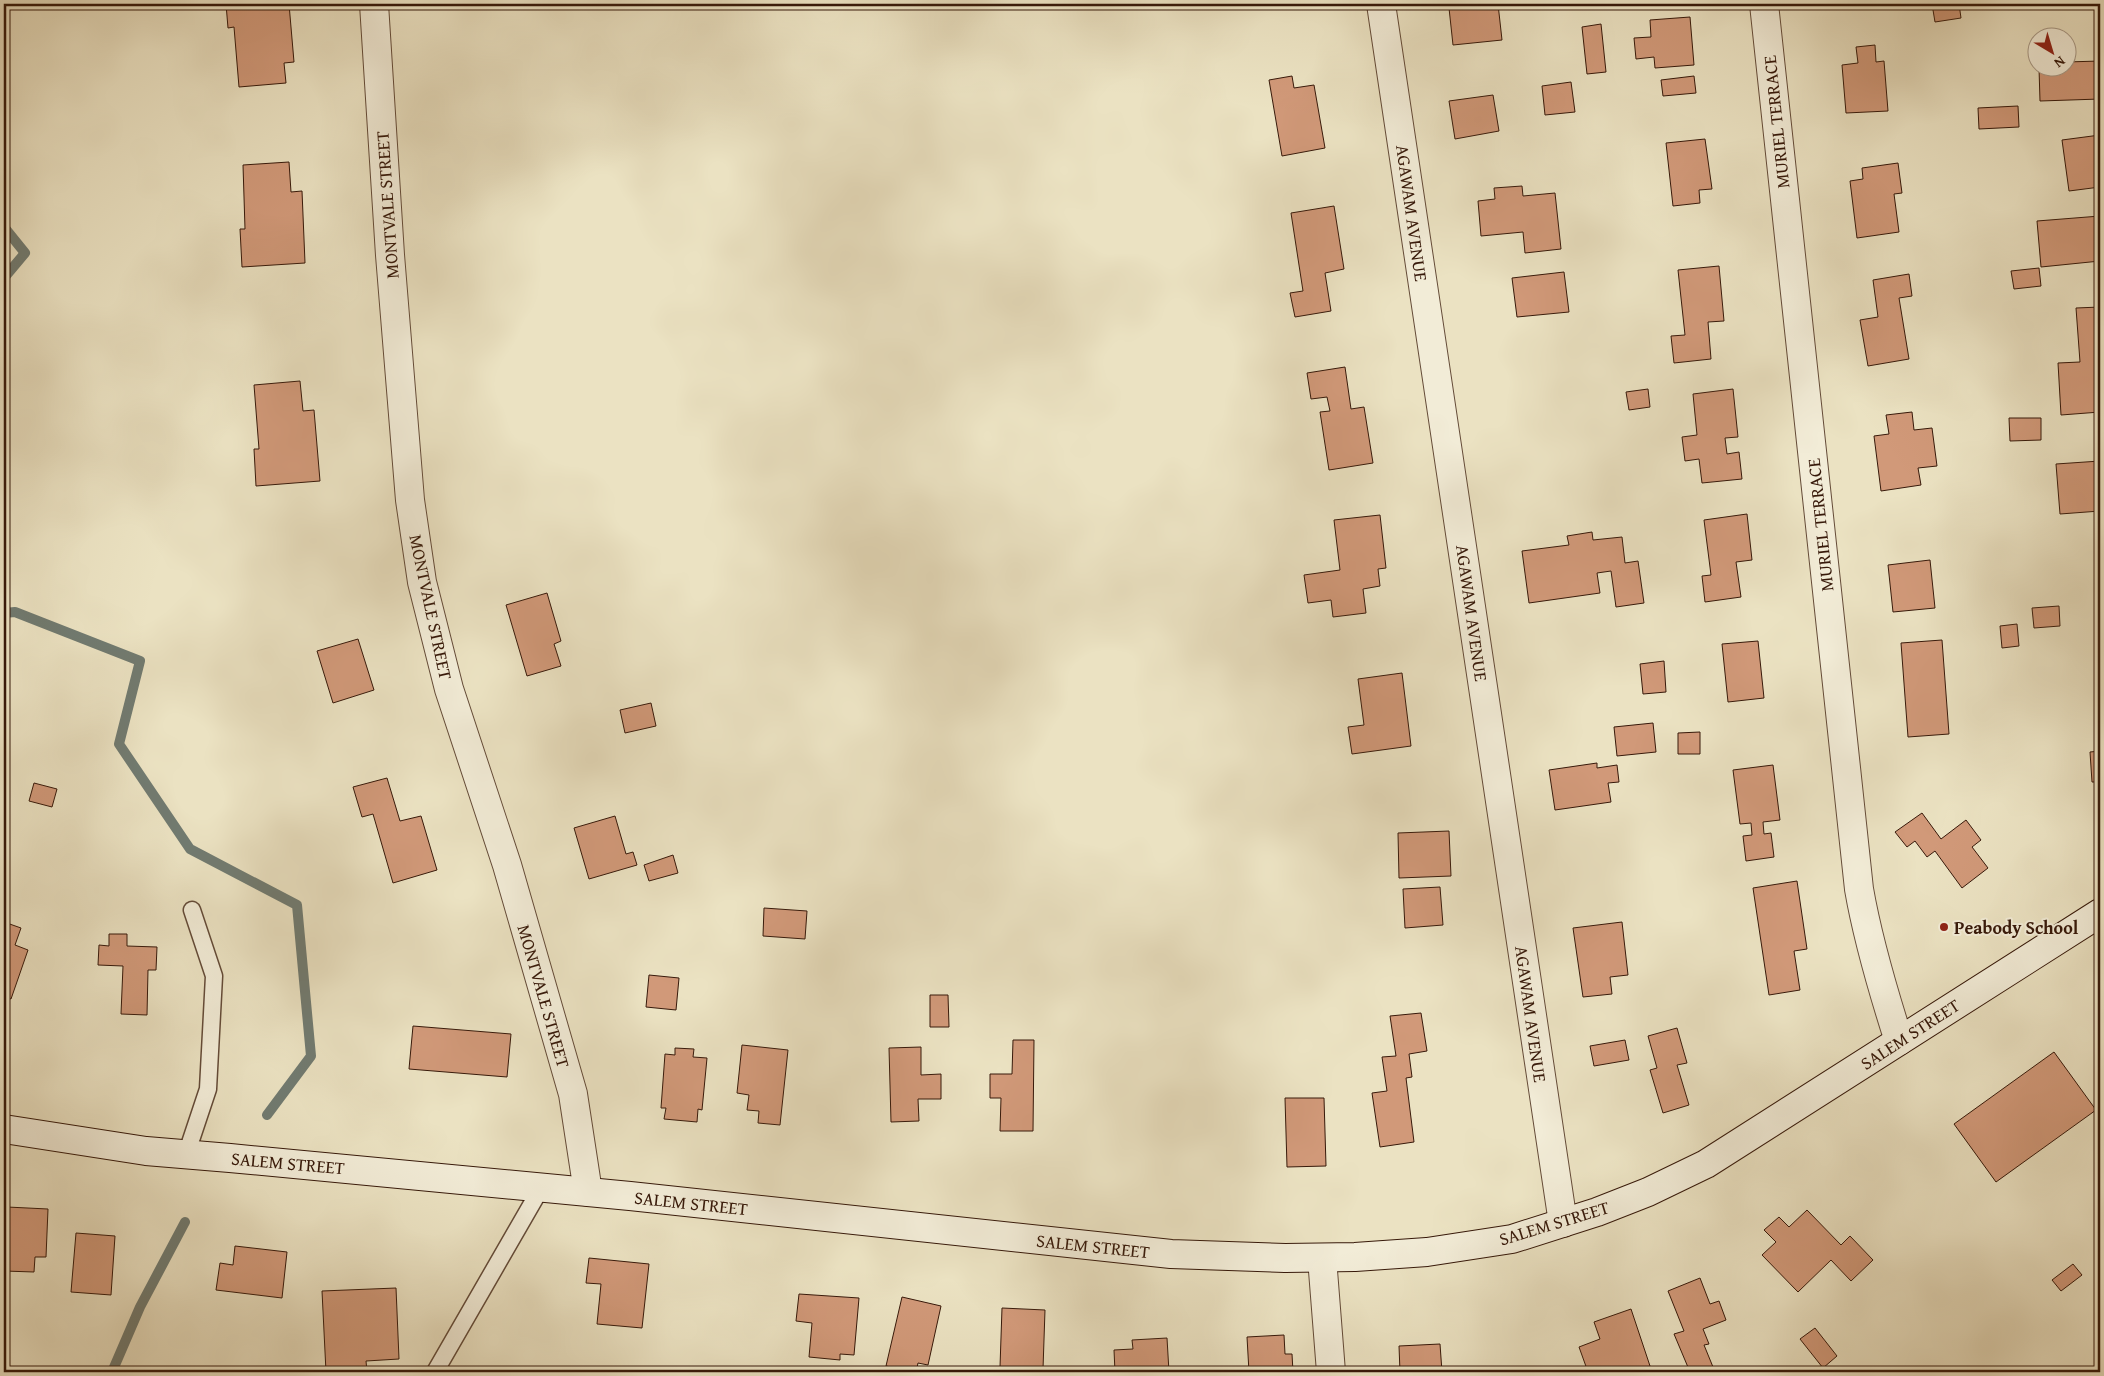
<svg xmlns="http://www.w3.org/2000/svg" width="2104" height="1376" viewBox="0 0 2104 1376" font-family="'Gentium Book Plus',serif">
  <rect width="100%" height="100%" fill="#ebe2c2"/>
  <filter id="stains"><feTurbulence type="fractalNoise" baseFrequency=".004" numOctaves="4"/><feColorMatrix values="0 0 0 0 .2 0 0 0 0 .09 0 0 0 0 .02 0 0 0 .5 -.17"/></filter>
  <radialGradient id="worn" r=".72"><stop offset=".6" stop-color="#630" stop-opacity="0"/><stop offset="1" stop-color="#630" stop-opacity=".3"/></radialGradient>
  <g fill="none" stroke-linecap="round" stroke-linejoin="round">
    <!-- stream -->
    <path stroke="#717b71" stroke-width="10" d="M4,227l21,26 -21,25
      M4,613l11,-1 125,49 -21,83 71,105 107,56 14,151 -44,59
      M112,1372l28,-65 45,-85"/>
  </g>
  <!-- building -->
  <path fill="#d19979" stroke="#37190a" d="M226,4h63l5,58 -10,1 2,20 -47,4 -5,-60 -6,1z
    M1473,4h25l4,36 -49,5 -4,-37 24,-3z
    M1932,4h27l2,14 -26,4z
    M1690,17l4,48 -39,3 -1,-11 -18,2 -2,-21 17,-1 -1,-17z
    M1601,24l5,48 -19,2 -5,-47z
    M1875,45l1,17 8,-1 4,50 -42,2 -4,-48 16,-2 -2,-16z
    M2100,61v38l-60,2 -1,-33h27v-6z
    M1292,76l2,12 20,-3 11,63 -43,8 -13,-76z
    M1694,76l2,17 -33,3 -2,-16z
    M1571,82l4,30 -30,3 -3,-29z
    M1493,95l6,36 -44,8 -6,-38z
    M2018,106l1,21 -40,2 -1,-21z
    M2100,135v52l-31,4 -7,-51z
    M1705,139l7,50 -13,1 1,13 -27,3 -7,-63z
    M289,162l2,30 11,-1 3,72 -63,4 -2,-38h5l-2,-64z
    M1898,163l4,30 -8,1 5,38 -42,6 -7,-57 13,-2 -1,-11z
    M1522,186l1,10 32,-3 6,56 -36,4 -2,-21 -42,4 -3,-35 17,-2 -1,-11z
    M1334,206l10,63 -19,4 6,38 -36,6 -5,-24 13,-2 -12,-78z
    M2100,216v45l-59,6 -4,-46z
    M1719,266l5,55 -16,1 3,37 -37,4 -3,-27 14,-1 -7,-65z
    M2039,268l2,18 -27,3 -3,-18z
    M1564,272l5,40 -52,5 -5,-39z
    M1909,274l3,22 -13,2 10,61 -41,7 -8,-46 18,-3 -5,-37z
    M2100,307v105l-39,3 -3,-52 22,-1 -4,-54z
    M1345,367l6,42 13,-2 9,56 -44,7 -9,-58 10,-1 -3,-14 -16,2 -4,-26z
    M300,381l3,30 11,-1 6,71 -64,5 -2,-37h5l-5,-64z
    M1648,389l2,18 -21,3 -3,-18z
    M1733,389l5,48 -13,1 2,16 12,-2 3,27 -40,4 -3,-24 -14,2 -3,-24 15,-2 -4,-41z
    M1912,412l2,18 18,-2 5,38 -19,2 3,17 -40,6 -7,-55 15,-2 -3,-19z
    M2009,418h32v22l-31,1z
    M2100,461v50l-40,3 -4,-50z
    M1747,514l5,46 -16,2 5,35 -36,5 -3,-26 9,-1 -7,-55z
    M1380,515l6,53 -8,1 2,17 -17,3 3,24 -33,4 -2,-17 -23,3 -4,-28 36,-5 -6,-50z
    M1592,532l1,8 29,-3 3,26 13,-2 6,42 -28,4 -5,-36 -14,2 3,20 -71,10 -7,-52 47,-6 -2,-9z
    M1930,560l5,48 -42,4 -5,-47z
    M547,593l14,48 -7,3 7,22 -34,10 -21,-71z
    M2059,606l1,20 -26,2 -2,-20z
    M2100,620v48h-3l-2,-47z
    M2017,624l2,22 -17,2 -2,-22z
    M358,639l16,51 -41,13 -16,-52z
    M1942,640l7,94 -41,3 -7,-94z
    M1758,641l6,57 -36,4 -6,-58z
    M1664,661l2,31 -23,2 -3,-30z
    M1402,673l9,73 -59,8 -4,-27 16,-2 -6,-46z
    M651,703l5,23 -31,7 -5,-23z
    M1653,723l3,29 -39,4 -3,-29z
    M1700,732v22h-22v-21z
    M2100,751v31h-8l-2,-30z
    M1597,763v5l20,-3 2,17 -11,1 3,19 -56,8 -6,-40z
    M1773,765l7,55 -17,2 1,12 7,-1 3,24 -28,4 -3,-25 9,-1 -1,-12 -11,1 -7,-54z
    M387,778l13,43 21,-5 16,54 -44,13 -20,-69 -11,3 -9,-30z
    M34,783l23,6 -5,18 -23,-6z
    M1922,813l19,26 25,-19 15,20 -9,7 16,21 -26,20 -27,-37 -8,6 -12,-16 -8,6 -12,-15z
    M615,816l11,38 7,-2 4,13 -48,14 -15,-51z
    M1449,831l2,45 -52,2 -1,-45z
    M673,855l5,18 -29,8 -5,-16z
    M1797,881l10,68 -13,2 6,39 -31,5 -16,-107z
    M1440,887l3,38 -38,3 -2,-39z
    M764,908l43,3 -2,28 -42,-3z
    M4,922l17,6 -6,17 13,5 -17,49 -7,-2z
    M1622,922l6,53 -18,2 2,17 -29,3 -10,-69z
    M109,934h18v12l30,1 -1,23h-8l-1,45 -26,-1 2,-48 -25,-1 1,-20 10,1z
    M649,975l30,3 -3,32 -30,-3z
    M930,995h18l1,32h-19z
    M1421,1013l6,38 -18,3 3,23 -6,1 8,64 -34,5 -8,-54 15,-2 -5,-34 14,-1 -6,-40z
    M413,1026l98,8 -4,43 -98,-8z
    M1677,1028l10,35 -10,2 12,40 -26,8 -13,-43 7,-2 -9,-32z
    M1013,1040h21l-1,91h-33l1,-33h-11v-24h22z
    M1625,1040l4,20 -35,6 -4,-20z
    M742,1045l46,5 -8,75 -22,-2 1,-12 -12,-1 2,-15 -12,-2z
    M921,1047v28l20,-1v25h-23l1,22 -28,1 -2,-74z
    M675,1048l19,1 -1,8 14,1 -5,52 -4,-1 -1,13 -33,-3 2,-11h-5l4,-54 10,1z
    M2054,1052l42,58 -100,72 -42,-58z
    M1285,1098h39l2,68 -39,1z
    M7,1207l41,2 -2,48h-11l-1,15 -30,-1v-40h2z
    M1807,1210l34,35 9,-9 23,24 -22,21 -20,-21 -33,32 -36,-37 14,-13 -12,-12 15,-13 10,10z
    M76,1233l39,3 -4,59 -40,-3z
    M235,1246l52,6 -5,46 -66,-8 4,-27 13,2z
    M589,1258l60,6 -7,64 -45,-4 4,-40 -15,-1z
    M2073,1264l9,11 -21,16 -9,-11z
    M1700,1278l10,26 9,-3 7,19 -23,9 6,15 -5,1 9,22 -14,5h-9l-16,-38 10,-3 -16,-40z
    M396,1288l3,71 -33,2 1,11h-41l-4,-81z
    M799,1294l60,4 -5,57 -14,-1v6l-31,-3 3,-34 -16,-2z
    M902,1297l39,9 -13,59 -10,-2 -2,9 -30,-6z
    M1002,1308l43,2 -2,59 -43,-2z
    M1631,1309l21,63h-64l-9,-25 21,-8 -6,-17z
    M1815,1328l22,28 -14,12 -23,-29z
    M1284,1335l1,19h7l1,18h-44l-2,-35z
    M1167,1338l2,34h-54l-1,-22 19,-1 -1,-9z
    M1440,1344l2,28h8h-50l-1,-26z
    M844,1368l26,2v2h-26z"/>
  <g fill="none" stroke-linecap="round" stroke-linejoin="round">
    <!-- lane casing -->
    <g stroke="#644b38" stroke-width="19">
      <path id="lane" d="M186,1155l22,-66 6,-113 -22,-66
        M435,1372l106,-184"/>
    </g>
    <!-- street casing -->
    <g stroke="#644b38" stroke-width="30">
      <path id="street" d="M374,4l16,251 20,245 12,82 27,107 58,176 66,229 15,98
        M1381,4l182,1219
        M1764,4l95,885c9,52 24,102 40,152
        M1322,1258l9,114"/>
    </g>
    <!-- secondary casing -->
    <g stroke="#37190a" stroke-width="30">
      <path id="secondary" d="M4,1129l142,22 84,7 400,38 541,58 114,4 70,-1 72,-5 85,-13 85,-27 51,-20 58,-28 394,-251"/>
    </g>
    <!-- lane -->
    <use href="#lane" stroke="#f2ecd7" stroke-width="16"/>
    <!-- street -->
    <use href="#street" stroke="#f2ecd7" stroke-width="28"/>
    <!-- secondary -->
    <use href="#secondary" stroke="#f2ecd7" stroke-width="28"/>
  </g>
  <!-- markers -->
  <circle fill="#8f2418" stroke="#f2ecd7" stroke-width="2" cx="1944" cy="927" r="5"/>
  <g text-anchor="middle" dominant-baseline="central" stroke-width="4" stroke-linejoin="round" paint-order="stroke">
    <!-- street labels -->
    <g font-size="18" fill="#37190a" stroke="#f2ecd7">
      <text transform="translate(1776 122) rotate(-96)">MURIEL TERRACE</text>
      <text transform="translate(387 205) rotate(-94)">MONTVALE STREET</text>
      <text transform="translate(1412 213) rotate(82)">AGAWAM AVENUE</text>
      <text transform="translate(1820 525) rotate(-96)">MURIEL TERRACE</text>
      <text transform="translate(431 607) rotate(78)">MONTVALE STREET</text>
      <text transform="translate(1472 613) rotate(82)">AGAWAM AVENUE</text>
      <text transform="translate(544 996) rotate(74)">MONTVALE STREET</text>
      <text transform="translate(1531 1014) rotate(82)">AGAWAM AVENUE</text>
      <text transform="translate(1910 1034) rotate(-33)">SALEM STREET</text>
      <text transform="translate(288 1163) rotate(5)">SALEM STREET</text>
      <text transform="translate(691 1203) rotate(6)">SALEM STREET</text>
      <text transform="translate(1554 1223) rotate(-17)">SALEM STREET</text>
      <text transform="translate(1093 1246) rotate(6)">SALEM STREET</text>
    </g>
    <!-- poi labels -->
    <g font-size="18" font-weight="bold" fill="#37190a" stroke="#f2ecd7" text-anchor="start">
      <text x="1954" y="927">Peabody School</text>
    </g>
  </g>
  <!-- margin -->
  <rect width="2104" height="1376" fill="none" stroke="#ebe2c2" stroke-width="20"/>
  <rect x="5" y="5" width="2094" height="1366" fill="none" stroke="#37190a" stroke-width="2.5"/>
  <rect x="10" y="10" width="2084" height="1356" fill="none" stroke="#37190a"/>
  <!-- north arrow -->
  <g transform="translate(2052 52) rotate(142)"><circle r="24" fill="#f2ecd7" stroke="#a79885"/>
  <path d="M0-4L9 19L0 12L-9 19Z" fill="#8f2418"/>
  <text y="-8" font-size="14" font-weight="bold" text-anchor="middle" fill="#37190a">N</text>
  </g>
  <rect width="100%" height="100%" filter="url(#stains)"/>
  <rect width="100%" height="100%" fill="url(#worn)"/>
</svg>
